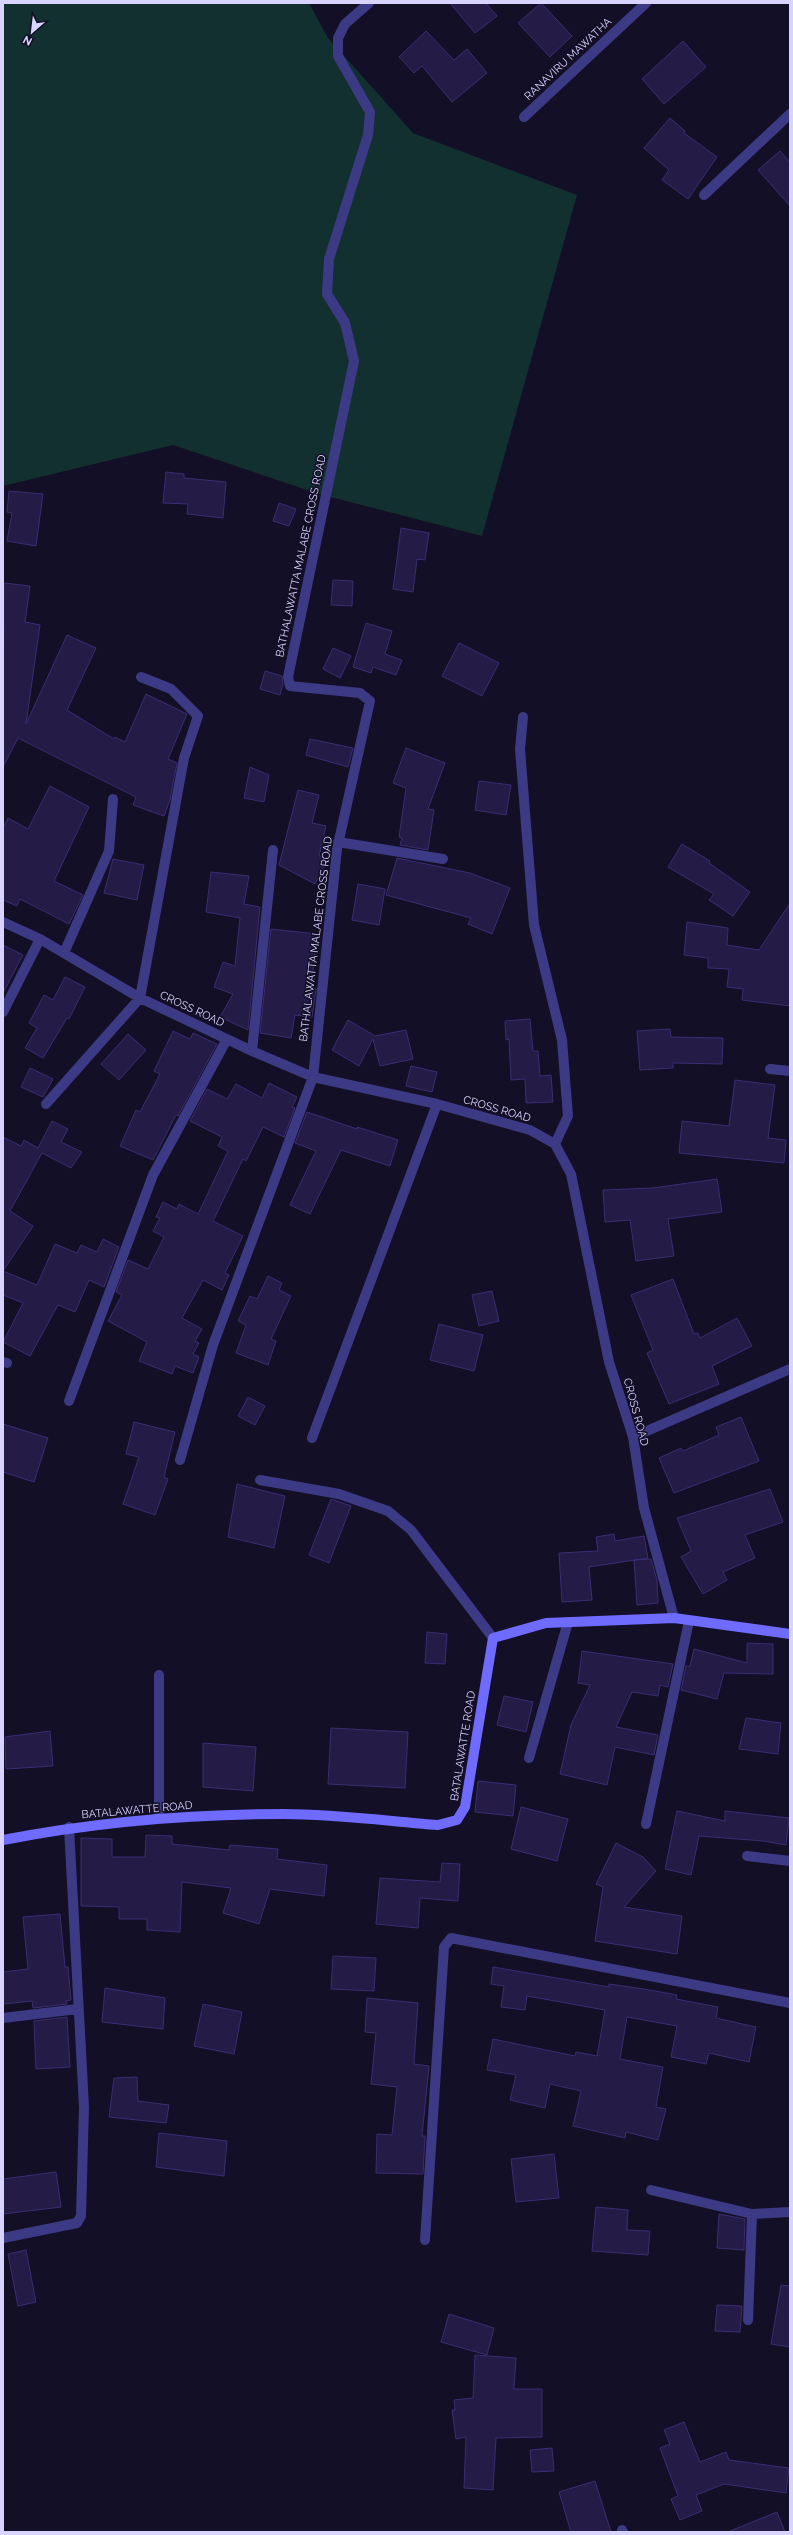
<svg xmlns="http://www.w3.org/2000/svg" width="793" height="2535" viewBox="0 0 793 2535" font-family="Raleway,sans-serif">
  <rect width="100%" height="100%" fill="#130f26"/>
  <!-- green -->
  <path fill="#12302f" d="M3,3h306l19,35 85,95 164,62 -95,341 -163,-42 -146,-49 -170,41z"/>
  <!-- building -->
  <path fill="#241b47" stroke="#3b2d73" d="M450,3h36l11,13 -22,17z
    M541,3l31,33 -22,21 -32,-34z
    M426,31l28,29 13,-11 20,24 -35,29 -30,-36 -8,7 -15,-16z
    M683,41l23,26 -42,37 -22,-25z
    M670,118l15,13 -1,2 33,24 -29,42 -26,-19 7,-10 -25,-22z
    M780,151l10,11v44l-32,-36z
    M166,472l18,2v4l42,4 -3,36 -36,-4 1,-10 -25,-1z
    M9,491l34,3 -7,52 -29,-5 5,-28 -5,-1z
    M279,503l17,6 -7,17 -16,-5z
    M401,528l28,5 -4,27 -8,-1 -4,33 -20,-3z
    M333,580l20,1 -1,25 -21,-1z
    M4,583l26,3 -5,36 15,3 -14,99 41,-89 29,13 -29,62 47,29 1,-2 10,5 21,-48 41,20 -19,45 9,4 -7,37 -6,16 -31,-11 3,-8 -118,-59 -15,29z
    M366,623l26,8 -7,23 17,6 -6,15 -23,-8 -2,6 -18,-6z
    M459,643l40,20 -17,33 -40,-20z
    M333,648l18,8 -11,22 -17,-9z
    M265,671l17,5 1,8 -3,11 -20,-6z
    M310,739l43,9 -5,19 -42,-12z
    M406,748l39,15 -17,46 6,1 -6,40 -28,-5 2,-7 -3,-1 7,-49 -13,-5z
    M250,767l19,8 -5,27 -20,-4z
    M479,781l32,4 -5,30 -31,-5z
    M50,786l39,21 -35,74 29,14 -14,29 -49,-25 -3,7 -14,-6v-72l5,-10 20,11z
    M298,790l21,5 -7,28 14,3 -7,30 8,4 -12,24 -36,-19z
    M682,844l28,17 -1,2 41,29 -17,24 -24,-16 5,-6 -46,-27z
    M397,858l73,15 40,15 -18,46 -24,-10 3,-6 -85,-23z
    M113,859l31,6 -7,35 -33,-7z
    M211,872l38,4 -5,28 16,3 -12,123 -28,-13 13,-23 -19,-7 9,-25 12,4 5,-48 -34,-6z
    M358,884l27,5 -6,36 -27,-5z
    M790,903v103l-48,-6 1,-11 -16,-2 2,-18 -21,-1v-10l-24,-3 3,-33 41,6 -1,17 32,5z
    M271,929l46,5 -4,37h2l-2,17 3,1 -4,28 -17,-2 -4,23 -31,-5z
    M3,945l20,10 -20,38z
    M65,977l20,10 -16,32 -2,-1 -24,40 -18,-10 12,-20 -8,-5 15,-28 9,5z
    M530,1019l3,32h5l2,25 11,-1 2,27 -27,1 -1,-24 -14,1 -2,-41 -3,1 -1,-19z
    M348,1020l27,16 31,-6 7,29 -33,7 -7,-27 -14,27 -27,-16z
    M670,1029l1,8 52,1 -1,26 -49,-1v5l-33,2 -3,-39z
    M173,1031l17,8 3,-6 24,11 -39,72 -2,-1 -23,45 -33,-14 16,-36 4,2 20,-38 -6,-3z
    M128,1034l18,16 -27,30 -18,-16z
    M411,1066l26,6 -5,20 -26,-6z
    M30,1068l23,11 -10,18 -22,-10z
    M735,1080l40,5 -7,53 18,2 -2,23 -105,-10 3,-32 47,5z
    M269,1083l28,14 -5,10 3,1 -11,29 -21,-10 -17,34 -3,-2 -30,62 30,15 -18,37 4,2 -7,15 -19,-10 -21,38 20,11 -7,12 4,2 -6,11 6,3 -6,16 -18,-7 -3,8 -33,-13 8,-19 -39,-21 14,-26 -6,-3 12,-32 20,9 16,-32 -11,-6 7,-13 -4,-1 7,-15 14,7 2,-5 19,10 30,-63 -10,-5 4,-9 -32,-16 17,-32 20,10 9,-15 26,14z
    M307,1112l50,17v-2l41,13 -8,26 -49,-16 -31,64 -20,-9 26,-54 -21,-8z
    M52,1121l16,8 -7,13 21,10 -11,16 -29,-15 -32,58 23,15 -30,45 34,14 18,-41 22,9 4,-8 16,7 6,-13 16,8 -15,40 -15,-7 -14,32 -17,-7 -28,51 -27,-14 20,-39 -20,-8v-158l18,9 3,-6 14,8z
    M717,1179l5,33 -54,7 6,37 -38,5 -6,-41 -25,2 -2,-32 50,-2z
    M268,1276l14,7 -3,7 12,6 -20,43 5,2 -8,24 -32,-12 10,-28 -8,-4 12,-25 7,3z
    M673,1279l21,55 4,-1 2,5 37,-20 15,28 -40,20 7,18 -50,20 -22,-51 6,-3 -22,-55z
    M492,1291l7,30 -20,5 -7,-31z
    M439,1324l44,11 -9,36 -44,-11z
    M248,1397l17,9 -10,19 -17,-9z
    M741,1417l18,44 -85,32 -15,-35 22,-10 2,3 36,-16 -3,-8z
    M134,1422l41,10 -11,45 4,2 -13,36 -32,-11 16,-47 -13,-3z
    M3,1424l45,14 -14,44 -31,-10z
    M237,1484l48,12 -11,52 -46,-11z
    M770,1489l13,33 -38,13 10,23 -32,14 4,8 -24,14 -22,-37 10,-6 -14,-33z
    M331,1499l20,7 -22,57 -20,-8z
    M614,1534l1,7 29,-5 4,22 -59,9 3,33 -30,2 -3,-49 39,-2 -2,-14z
    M651,1559l6,21 1,23 -21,2 -3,-45z
    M427,1632l20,2 -2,30 -20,-1z
    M747,1643l26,1v30l-49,-1 -7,26 -36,-9 5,-24h4l4,-17 53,14z
    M582,1651l91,13 -5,23 -8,-2 -2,11 -26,-4 -16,35 42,8 -4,20 -39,-8 -8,38 -47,-11 11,-49 19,-40 -12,-2z
    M504,1696l29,6 -7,30 -29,-7z
    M746,1718l35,5 -3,31 -39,-5z
    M331,1728l77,4 -3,56 -77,-4z
    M50,1731l3,35 -47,3 -1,-32z
    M203,1743l53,4 -3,44 -50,-4z
    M478,1781l38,4 -3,31 -38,-4z
    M521,1807l47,12 -11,42 -46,-12z
    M677,1811l48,10v-10l64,7 -3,27 -23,-4 -64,-5 -8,39 -26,-6z
    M146,1835l26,1v8l57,6 1,-5 48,4 -1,10 50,6 -3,31 -54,-7 -11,35 -36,-11 8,-25 -49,-6 -2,50 -33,-2v-11h-28v-12l-38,-1v-68l31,1v18h33z
    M616,1843l27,14 13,14 -32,36 58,9 -5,38 -82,-13 8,-54 -7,-3z
    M442,1863l18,1 -2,37 -38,-3 -2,30 -42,-4 4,-46 60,4z
    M60,1914l5,53h3l3,33 -5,1 1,3 -34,4 -1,-7 -29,3v-32l25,-3 -5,-52z
    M333,1956l43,2 -2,33 -43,-2z
    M493,1967l116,20v-3l35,5 33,6 -1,4 42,8 -2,11 40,9 -7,35 -40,-9 -3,11 -35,-7 6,-31 -50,-9 -7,42 43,8 -7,40 10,2 -8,31 -32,-8 -1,6 -52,-12 8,-35 -31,-7 -5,24 -35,-8 6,-25 -29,-5 6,-31 82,17 1,-4 21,4 8,-46 -78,-14 -2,14 -24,-3 3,-21 -13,-2z
    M105,1988l60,10 -2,31 -61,-7z
    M367,1998l51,5 -4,61 15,2 -7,70h3l-2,38 -47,-1 1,-39 15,1 5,-48 -26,-3 5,-51 -11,-1z
    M203,2004l39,8 -8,42 -40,-8z
    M67,2017l3,50 -34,2 -2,-48z
    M137,2077l1,24 31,4 -3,18 -57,-6 5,-39z
    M159,2133l68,8 -3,35 -68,-9z
    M554,2154l5,44 -43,4 -5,-43z
    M56,2172l5,35 -58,7v-35z
    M596,2207l32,3 -1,20 23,1 -2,24 -56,-4z
    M719,2214l26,5 -1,31 -27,-2z
    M26,2250l10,52 -18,4 -10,-52z
    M781,2285l9,1v61l-19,-3z
    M717,2305l25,1 -2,26 -25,-1z
    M449,2314l45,14 -7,27 -46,-13z
    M475,2355l41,3 -2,31h28v48l-46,1 -3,52 -29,-2 2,-51 -10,2 -4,-29h3l-1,-10 19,-2z
    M684,2422l16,40 26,-10 3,8 60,8 -3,25 -62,-9 -28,11 6,16 -22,9 -9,-21 7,-3 -18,-48 10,-4 -6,-14z
    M552,2448l2,23 -22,1 -2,-22z
    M595,2481l16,51h-40l-12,-40z
    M777,2512l8,20h-55v-1z"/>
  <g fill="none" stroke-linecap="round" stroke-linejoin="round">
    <!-- street -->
    <path stroke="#3d3a85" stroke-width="10" d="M524,117l122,-114
      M704,195l86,-81
      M523,717l-3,32 14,176 28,115 6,76 -13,28
      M338,842l105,17
      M3,922l37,17 100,59 112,53 61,26 124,27 93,26 25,14 16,30 38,188 24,75 11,71 30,110
      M64,953l45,-102 4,-52
      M3,1012l37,-73
      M252,1051l21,-201
      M770,1069l20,2
      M46,1104l94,-106 44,-240 14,-42 -27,-27 -30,-12
      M3,1362l4,1
      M69,1401l84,-226 74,-136
      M633,1437l157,-68
      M312,1438l125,-334
      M180,1460l33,-115 100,-268 24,-228 33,-148 -10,-8 -70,-7 -2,-9 66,-316 -9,-38 -18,-29 2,-35 39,-124 2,-23 -32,-56v-18l7,-14 24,-21
      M260,1480l79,14 49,17 23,19 82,108
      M159,1675v142
      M529,1758l39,-136
      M646,1824l43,-203
      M747,1856l43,5
      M3,2018l75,-9
      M651,2190l101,24 38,-2
      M3,2238l74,-15 4,-7 3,-109 -15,-280
      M425,2240l19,-293 7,-9 339,65
      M748,2320l4,-106
      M622,2530l1,2"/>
    <!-- secondary -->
    <path stroke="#6f6bff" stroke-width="10" d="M3,1840c93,-18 186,-26 281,-26 51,0 103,7 154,11l19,-5 8,-13 28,-169 53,-15 128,-5 116,16"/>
  </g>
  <g text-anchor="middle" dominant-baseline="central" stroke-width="3" stroke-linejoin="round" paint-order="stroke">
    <!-- street labels -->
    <g font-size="11" fill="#d9d4ff" stroke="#130f26">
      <text transform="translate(568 59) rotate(-43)">RANAVIRU MAWATHA</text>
      <text transform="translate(301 556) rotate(-78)">BATHALAWATTA MALABE CROSS ROAD</text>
      <text transform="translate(316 939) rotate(-83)">BATHALAWATTA MALABE CROSS ROAD</text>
      <text transform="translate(192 1009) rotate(25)">CROSS ROAD</text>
      <text transform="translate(497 1109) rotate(16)">CROSS ROAD</text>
      <text transform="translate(636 1412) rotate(75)">CROSS ROAD</text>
      <text transform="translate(463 1746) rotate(-81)">BATALAWATTE ROAD</text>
      <text transform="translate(137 1810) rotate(-5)">BATALAWATTE ROAD</text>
    </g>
  </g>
  <!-- border -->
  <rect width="793" height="2535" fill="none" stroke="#d9d4ff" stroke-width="8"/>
  <!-- north arrow -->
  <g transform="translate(32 32) rotate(208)" stroke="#130f26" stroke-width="3" paint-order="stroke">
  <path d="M0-3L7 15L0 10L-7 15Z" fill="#d9d4ff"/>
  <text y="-6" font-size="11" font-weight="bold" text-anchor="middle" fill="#d9d4ff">N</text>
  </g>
</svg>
